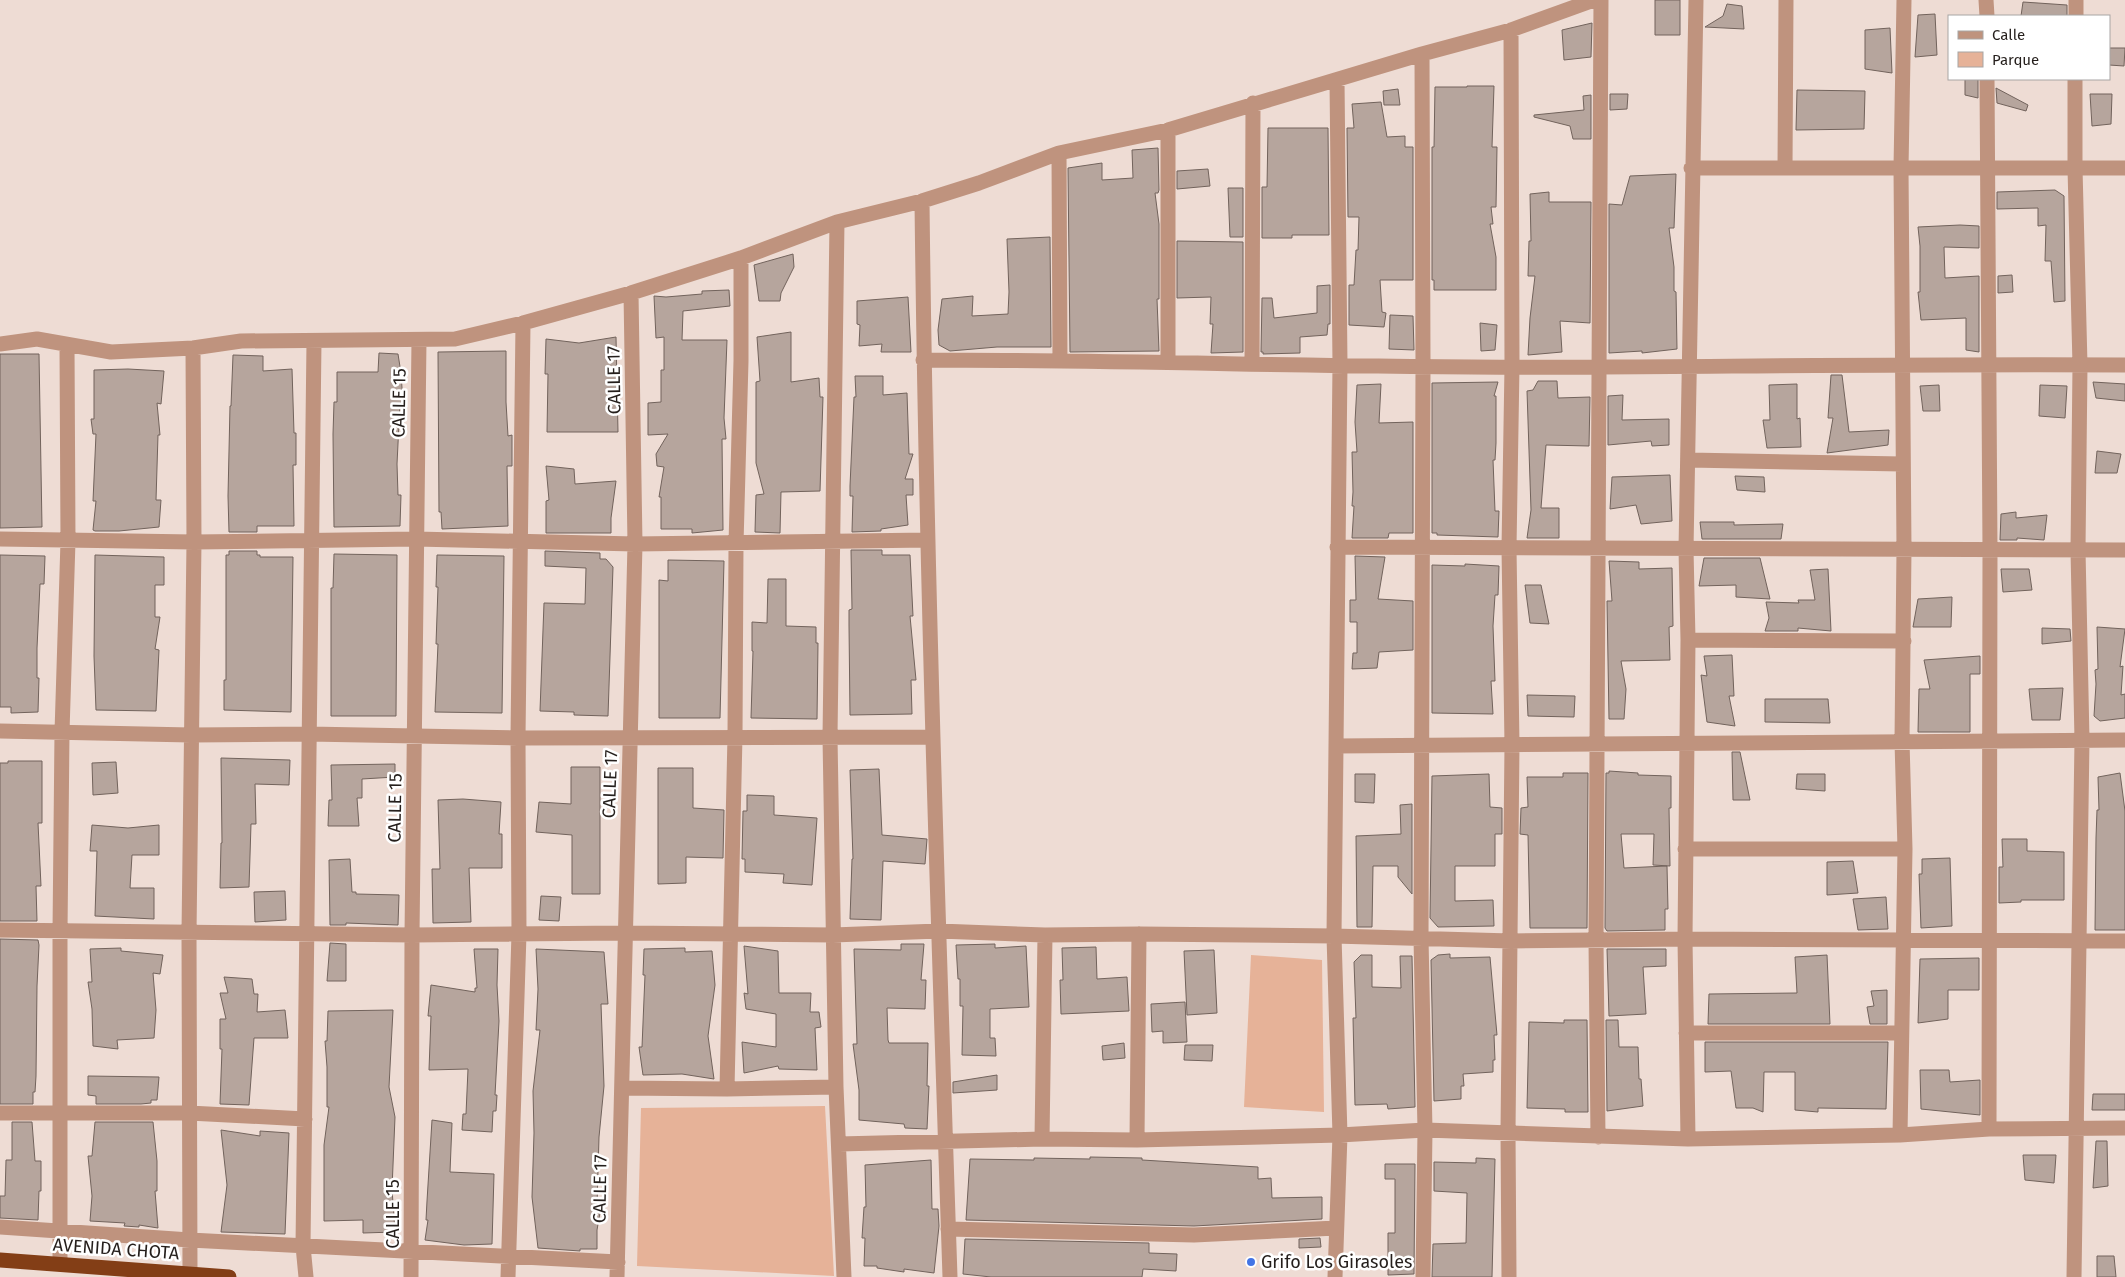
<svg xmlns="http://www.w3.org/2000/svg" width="2125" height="1277" viewBox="0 0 2125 1277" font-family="'Fira Sans',sans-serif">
  <rect width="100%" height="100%" fill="#eedcd4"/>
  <!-- green -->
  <path fill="#e6b298" d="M1251,955l71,5 2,152 -80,-5z
    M825,1106l9,170 -197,-10 4,-158z"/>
  <!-- building -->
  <path fill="#b6a59d" stroke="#72635c" d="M1655,0h25v35h-25z
    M2023,2l44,3v11h-46z
    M1727,4l15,2 2,23 -39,-2 18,-11z
    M1935,14l2,41 -22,2 3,-42z
    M1592,23l-1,34 -27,3 -2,-30z
    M1890,28l2,45 -27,-4v-39z
    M2109,48h16l-1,18 -15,-1z
    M1965,79h13v19l-13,-3z
    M1467,86h27l-2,61h5l-1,60h-5l2,17h-3l6,33v33h-62v-10h-2v-133h2l1,-60h32z
    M1996,88l32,17 -2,6 -29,-8z
    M1398,89l2,16h-16l-1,-14z
    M1797,90l68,1 -1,38 -68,1z
    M1610,94h18l-1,15 -17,1z
    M2090,94h22l-1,30 -19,2z
    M1591,95v44h-18l-3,-13 -36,-9v-2l50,-5 -1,-14z
    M1381,102l6,35 18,-1v11h8v133h-33l2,32 4,1 -2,14 -35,-2v-40h5l2,-35h2l1,-33h-11l-1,-89h7l-2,-24z
    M1268,128h60l1,107h-37v3h-30v-51h5z
    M1158,148l1,42 -1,3h-3l4,31v75h-2l2,52 -89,1 -2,-184 34,-5v17l31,-2 -1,-28z
    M1208,169l2,17 -33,3v-18z
    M1676,174l-2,54h-5l5,39v24l2,1 1,57 -35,4v-2l-33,2v-149l13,1 8,-29z
    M1228,188h15v49h-13z
    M2055,190l9,6 1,105 -11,1 -3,-41h-6l1,-36 -8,1v-18l-41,1v-17z
    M1549,192v10h42l-1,121 -30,-2 2,31 -34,3 2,-37 5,-42h-7l1,-35h2l-1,-47z
    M1960,225l19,1v22l-35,-1 1,31 34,-2v76l-13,-2v-32l-45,2 -3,-28h2v-46l-2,-19z
    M1050,237l1,110h-54l-47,4 -11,-6 -1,-15 4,-31 31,-3 -1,20 36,-2 1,-22 -2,-53z
    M1177,241l66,1v110l-32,1 2,-29h-3l1,-27 -34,1z
    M793,254l1,13 -13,26 -1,8h-21l-5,-36z
    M2012,275l1,17 -15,1v-17z
    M1330,285v39h-2l-1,11 -27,2v16l-37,1v-2h-2l1,-54h10l2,20 43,-5v-27z
    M729,290l1,16 -47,5 -1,29h45l-3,78 2,21h-4l1,91 -31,3v-4h-31v-32h-2l5,-30 -7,-1 -1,-12 12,-20 -20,1v-32l13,-1v-32h3v-33l-8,1 -2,-42 12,1 36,-3v-3z
    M908,297l3,55h-30l1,-8 -23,2 1,-21 -3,-1v-23z
    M1390,315l23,1 1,34 -25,-1z
    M1480,323l17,2 -2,25 -14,1z
    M791,332v50l28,-4 1,19h3l-3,94 -39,1 -1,41 -25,-1 1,-37 8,-1 -8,-31v-81l4,-1 -3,-44z
    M616,337l2,95h-71l1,-58h-3l1,-35 33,4z
    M506,351v51l2,34 4,-1v31h-5l1,60 -66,3 -1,-17h-2l-1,-160z
    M379,353l19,1 3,19 2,30h-3l-3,61 1,31h3l-1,31 -66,1 -1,-93 1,-32h3v-30h41z
    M0,354h39l3,173 -42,1z
    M233,355l30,1v15l29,-2 2,64h2v32h-3l1,61h-37v6h-28l-1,-36 2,-90h1z
    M128,369l36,2 -3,33 -4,-1 3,32h-2l-2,65h5l-2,27 -40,4h-24l-2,-1 3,-29h-3l3,-67h-3l-2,-15h3v-49z
    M1831,375h11l7,57 40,-2 -1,15 -61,8 6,-35h-5z
    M855,376h28v19l24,-2 2,61h4l-8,25h8v16h-7l2,30 -27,4v2l-29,1 1,-36h-3v-10l4,-89h2z
    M1538,381h19l1,17 32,-1 -1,49 -43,-1 -5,63h18v30h-32l4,-28 -4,-119 6,-1z
    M1498,382l-4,14h2v47l-1,17h-2l2,51h4l-1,26 -61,-2v-2h-5v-150z
    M2093,382l32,2v17l-29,-3z
    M1381,384l-2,39 34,-1v111h-24l-1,5h-36l2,-32h-2l1,-14 -1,-40h5l-2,-30 2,-37z
    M1797,384v35l3,-1 1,29 -34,1 -4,-28h7l-1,-35z
    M1939,385l1,26h-17l-3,-25z
    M2040,385l27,1 -2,32 -26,-2z
    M1623,395l-1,25 47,-1v26l-17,1 -1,-5 -43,4v-49z
    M2097,451l24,3 -4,19h-22z
    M546,466l28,3 1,15 41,-3 -5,37v15h-65v-32l3,-1z
    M1670,475l2,46 -31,3 -5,-19 -26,4 2,-32z
    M1735,476l29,1 1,15 -28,-2z
    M2016,512v6l31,-3 -3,25 -27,-2v2h-17l1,-26z
    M1700,522h34v3l49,-1 -2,15h-79z
    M851,550h31v5h28l3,61h-3l6,64h-5l1,34 -62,1 -1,-90v-15l3,-1z
    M229,551h28v4h3v2h33l-2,155 -67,-2v-30h2v-125h3z
    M545,551l55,2v6h6l7,8 -5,149 -34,-1v-3l-34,-1 4,-108 41,1 1,-36 -41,-2z
    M334,554l63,1 -1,161h-65v-128h2z
    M0,555l45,1 -1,28h-4l-3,64v30h2l-1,34 -27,1v-6h-11z
    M95,555l69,2v28h-9v32h5l-5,32 4,1 -3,61 -60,-1 -2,-54z
    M437,555l67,1 -2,157 -67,-1 3,-68h-2l2,-57h-2z
    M1355,556l30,1 -7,42 35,2v49l-34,2 -2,16 -25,1 1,-16h4v-31h-7v-22h6z
    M1704,558h56l10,41 -34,-2v-12l-37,1z
    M668,560l56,1 -4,157h-61v-138l9,1z
    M1609,561l30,1v7l33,-1 1,58 -4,1 1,33 -49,1 5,28 -2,30h-15l-2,-118h5z
    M1465,564l34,2 -1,29h-3l-2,31 2,55h-4l2,33 -61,-1v-148l33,1z
    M1828,569l3,62 -33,-3v3h-33l4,-13 -3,-16 33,1 -1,-3h17l-5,-30z
    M2001,569h28l3,21 -29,2z
    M768,579h18v47l30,1v16h2l-1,76 -66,-1 2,-67h-1v-29l15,1z
    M1525,585h16l8,39 -19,-1z
    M1952,597l-1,30h-38l5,-28z
    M2097,627l28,2 -5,38 3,-1 -2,29 4,-1v24l-25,3 -6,-5 2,-32 -1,-14 3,-1z
    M2042,628l28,1 1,12 -29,3z
    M1732,655l2,41h-5l6,30 -28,-4 -6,-47 6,1 -3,-20z
    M1980,656v18h-10v58h-52l1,-43h11l-6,-29z
    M2063,688l-3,32h-28l-3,-31z
    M1527,695l48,1 -1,21 -46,-1z
    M1765,699h63l2,24 -65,-1z
    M1732,752h8l10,48h-17z
    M221,758l69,2 -1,25 -34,-1 1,40h-5l-2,63 -29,1 1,-45h1z
    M8,761h34v62h-4l3,63h-5l1,35h-37v-158h8z
    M116,762l2,31 -25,2 -1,-32z
    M395,764v13l-33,2v19h-5l2,28h-31l1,-26h3l-1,-35z
    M571,767h29v127h-28v-59l-36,-3 3,-30 32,2z
    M658,768h35v40l31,2 -1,48 -37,-1v26l-28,1z
    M879,769l3,66 45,4 -2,25 -42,-3 -2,59 -31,-1 2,-60h1l-3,-89z
    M1609,771l29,2v2l33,1v32h-2l1,58 -17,-1 1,-31h-33l3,34 43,-2 1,43h-3v21l-58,1 -2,-3 1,-155h3z
    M1563,773h25l-1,155h-57l-2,-93 -8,-1 1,-26 7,-1 -1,-30h36z
    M2120,773l5,38v119h-30l1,-92 1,-28h2l-1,-33z
    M1355,774h20l-1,29 -19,-1z
    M1489,774l1,33 12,1v26h-7v32h-40v35l38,-1 1,26 -56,1 -8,-9 2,-142z
    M1797,774h28v17l-29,-2z
    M747,795l27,1v19l43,3 -5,67 -29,-2 1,-9 -39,-2v-13h-3l1,-48h4z
    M463,799l38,3 -2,32h3v34h-33l2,54 -38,1 -1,-54h8l-2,-69z
    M1412,804v90l-14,-17v-11h-25l-1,61h-15l-1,-91 45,-2 -1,-29z
    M92,825l36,3 31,-3v30h-27l-2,33h24v31l-59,-3 2,-65h-7z
    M2002,839h25v12l37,1v48h-43v2l-22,1v-36h4z
    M1950,858l2,68 -31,2 -2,-54h3v-15z
    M350,859l2,33h4v2l43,1 -1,30 -52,-2v2h-16l-1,-65z
    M1853,861l5,32 -31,2v-33z
    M285,891l1,29 -31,2 -1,-30z
    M541,896l20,1 -2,24 -20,-1z
    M1886,897l2,32 -30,1 -5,-31z
    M0,939l38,1 1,5 -2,41 -1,90 -1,16h-2v12h-33z
    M330,943l16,1v37h-19z
    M901,944h23l-3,36h5l-1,29 -38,-1 1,32 1,3h39l-1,43h2l-2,43 -22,-1 -1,-4 -45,-4v-30l-6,-46h4l-3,-95 47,1z
    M995,944v4l31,-2 3,61 -39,2v29h5l1,18 -34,-1 1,-49h-3v-27h-2l-2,-34z
    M744,946l34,5 1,42h32l-1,19h9l2,15 -6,1 2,42 -38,-1 -1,-3 -34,7 -2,-31 34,5v-33l-30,-5 -2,-16 4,1z
    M1096,947l1,32 30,-2 2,34 -68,3 -1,-34h3l-1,-32z
    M121,948v3l42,4 -3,19 -7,-1 3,37 -2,28 -37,2 1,9 -25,-3 -1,-37 -4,-27h4l-2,-33z
    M685,948v4l27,-1 3,34 -7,51 6,43 -32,-5 -39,1 -4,-28h3l3,-72h-2l1,-26z
    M474,949h24l-1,36 2,36 -4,74h2l-1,16h-3l-1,21 -30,-2 1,-16h3l2,-45 -39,1 2,-54h-3l3,-31 44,7v-4h2z
    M536,949l68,3 4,52h-7l3,82 -5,51 -2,69 4,1 -4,23v19h-17v2l-42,-3 -6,-51 2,-64 -1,-42 7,-61h-4l2,-41z
    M1607,949h59v17l-23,1 3,47 -37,2z
    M1214,950l3,63 -30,2 -3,-64z
    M1450,954v4l40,-1 7,78h-3l1,25h-2v12l-30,2 1,12h-3v13l-27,2 -3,-141 7,-5z
    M1361,955h11v32l29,1 -1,-32h12l3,151 -27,2 -1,-5 -32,1 -2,-87h3l-2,-56z
    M1827,955l3,69h-122l1,-30 88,-1 -2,-36z
    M1979,958v32h-31v29l-30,4 2,-64z
    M224,977l28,2 2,15h4l-1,18 28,-2 3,28h-34l-5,67 -29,-1 2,-55h-2v-30h6l-6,-26h8z
    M1887,990v34h-17l-3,-17 7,-1 -3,-15z
    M1185,1002l2,40 -24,1v-12l-11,1 -1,-28z
    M393,1010l-4,77 6,30 -3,72 3,43 -32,1v-13l-39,1v-76l5,-38h-2v-40l-2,-26h2l1,-30z
    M1564,1020h23l1,92h-23v-3l-38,-1 2,-86 35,1z
    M1606,1020h12l1,27h19l1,32h2l2,27 -36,5z
    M1705,1042h183l-2,67 -68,-1v4l-23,-2v-38h-31l-1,40 -10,-4h-17l-5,-37 -26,1z
    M1124,1043l1,15 -22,2 -1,-14z
    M1185,1045h28l-1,16 -28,-1z
    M1920,1070h29l1,12 30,-2v35l-59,-6z
    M997,1075v15l-44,3v-11z
    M88,1076l71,1 -2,23h-6v3l-10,1h-45v-8l-8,-1z
    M2093,1094h32v16h-33z
    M432,1120l20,3 -2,49 44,2 -2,70 -28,1 -39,-5 3,-20h-2l1,-19z
    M12,1122h20l3,39h6v30h-2l-1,29 -38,-2v-22h5l1,-36h6z
    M95,1122h58l4,39v30h-2l3,37 -19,-3v2l-15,-1 1,-3 -35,-2 2,-25 -4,-40h4z
    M221,1130l39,6v-5l29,2 -4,101 -64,-2 6,-47z
    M2096,1141h11l1,45 -15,2z
    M2023,1155h33l-2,28 -29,-3z
    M1090,1157l52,1v2l116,7v12l13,-1 1,20 50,-1v22l-128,7 -228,-6 4,-61 64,1v-2l56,1z
    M1476,1158l19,1 -3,118h-60l1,-33 33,-1 1,-50 -33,-2v-29l42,1z
    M931,1160l1,49h6l1,17 -5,47 -30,-4v3l-27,-4v-2h-13l1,-28h-3l2,-31h2l-1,-42z
    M1385,1164h30l-1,110 -26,1v-42h7v-54h-10z
    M1320,1238l1,9 -22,1v-9z
    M965,1239l184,4v10l28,1 -1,17 -33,-2 -1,8h-151l-28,-3z
    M2097,1256h17l2,21h-19z"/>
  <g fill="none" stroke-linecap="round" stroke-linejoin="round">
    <!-- minor -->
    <path stroke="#bf937e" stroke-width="15" d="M1986,0l1,16
      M2076,16v-16
      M1422,54l1,312 -2,572 4,192 -2,147
      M1987,79l3,471 -1,579
      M1168,130v231
      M1059,153l1,207
      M1691,168h434
      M1785,168l1,-168
      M922,201c4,359 16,717 28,1076
      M837,222l-7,515 6,350 8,190
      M0,344l37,-5 74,13 82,-4 48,-7 214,-2 68,-16 108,-30 110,-35 96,-36 85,-21 57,-18 80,-30 109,-23 254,-76 89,-24 83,-30
      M923,360c226,0 451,9 677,7 175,-1 350,-3 525,-2
      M1252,364l1,-261
      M1689,460l213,4
      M0,539l194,3 222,-3 219,5 293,-4
      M1337,547l788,3
      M1688,640l216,1
      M0,731l191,4 118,-1 209,4 415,-1
      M1337,746l788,-6
      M1685,849h220
      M0,930l412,5 213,-2 208,2 106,-4 106,4 94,-1 195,2 177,5 174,-2 440,2
      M1686,1033h215
      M622,1088l105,1 109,-2
      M727,1089l8,-353 1,-192 5,-183v-103
      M0,1113h189l116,6
      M1900,1135l5,-286 -3,-108 2,-192 -3,-381 3,-168
      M1598,1137l-2,-196 5,-941
      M1042,1139l3,-204
      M1688,1139l-3,-200 3,-299 -2,-91 10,-549
      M1137,1140l2,-206
      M839,1144l203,-5 95,1 203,-5 85,-5 263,9 212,-4 89,-6 136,-1
      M0,1227l190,13 428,22
      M948,1229l246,6 142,-7
      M60,1264v-332l2,-200 6,-191 -1,-196
      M190,1273l-1,-340 5,-391 -1,-194
      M306,1277l-3,-31 11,-904
      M411,1277l1,-342 7,-595
      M508,1277l11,-343 -1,-196 5,-415
      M617,1277l18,-733 -4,-251
      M1335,1277l5,-142 -6,-199 6,-572 -3,-284
      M1509,1277l-1,-145 4,-387 -3,-197 3,-182 -1,-336
      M2074,1277l8,-537 -4,-190 2,-185 -5,-197v-89"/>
    <!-- highway -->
    <path stroke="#833e16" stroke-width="15" d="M0,1260l229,17"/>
  </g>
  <!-- markers -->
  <circle fill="#4374e5" stroke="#fff" stroke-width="2" cx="1251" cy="1262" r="5"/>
  <g text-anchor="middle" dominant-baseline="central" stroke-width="5" stroke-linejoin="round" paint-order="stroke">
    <!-- street labels -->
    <g font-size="18" fill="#251f1c" stroke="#fff">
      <text transform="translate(614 380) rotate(-91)">CALLE 17</text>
      <text transform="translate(399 403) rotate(-89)">CALLE 15</text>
      <text transform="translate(610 784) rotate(-88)">CALLE 17</text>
      <text transform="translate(395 808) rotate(-89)">CALLE 15</text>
      <text transform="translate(600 1189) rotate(-89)">CALLE 17</text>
      <text transform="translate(393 1214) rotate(-90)">CALLE 15</text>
      <text transform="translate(116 1249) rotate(4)">AVENIDA CHOTA</text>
    </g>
    <!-- poi labels -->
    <g font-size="18" fill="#251f1c" stroke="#fff" text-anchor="start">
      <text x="1261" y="1262">Grifo Los Girasoles</text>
    </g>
  </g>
  <!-- legend -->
  <rect x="1948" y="15" width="162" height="65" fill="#ffffff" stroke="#a8a5a4"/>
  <rect x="1958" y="31" width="25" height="8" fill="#bf937e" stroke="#a8a5a4"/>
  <text x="1992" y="40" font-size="15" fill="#251f1c">Calle</text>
  <rect x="1958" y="52" width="25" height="15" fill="#e6b298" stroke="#a8a5a4"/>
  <text x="1992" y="65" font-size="15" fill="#251f1c">Parque</text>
</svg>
